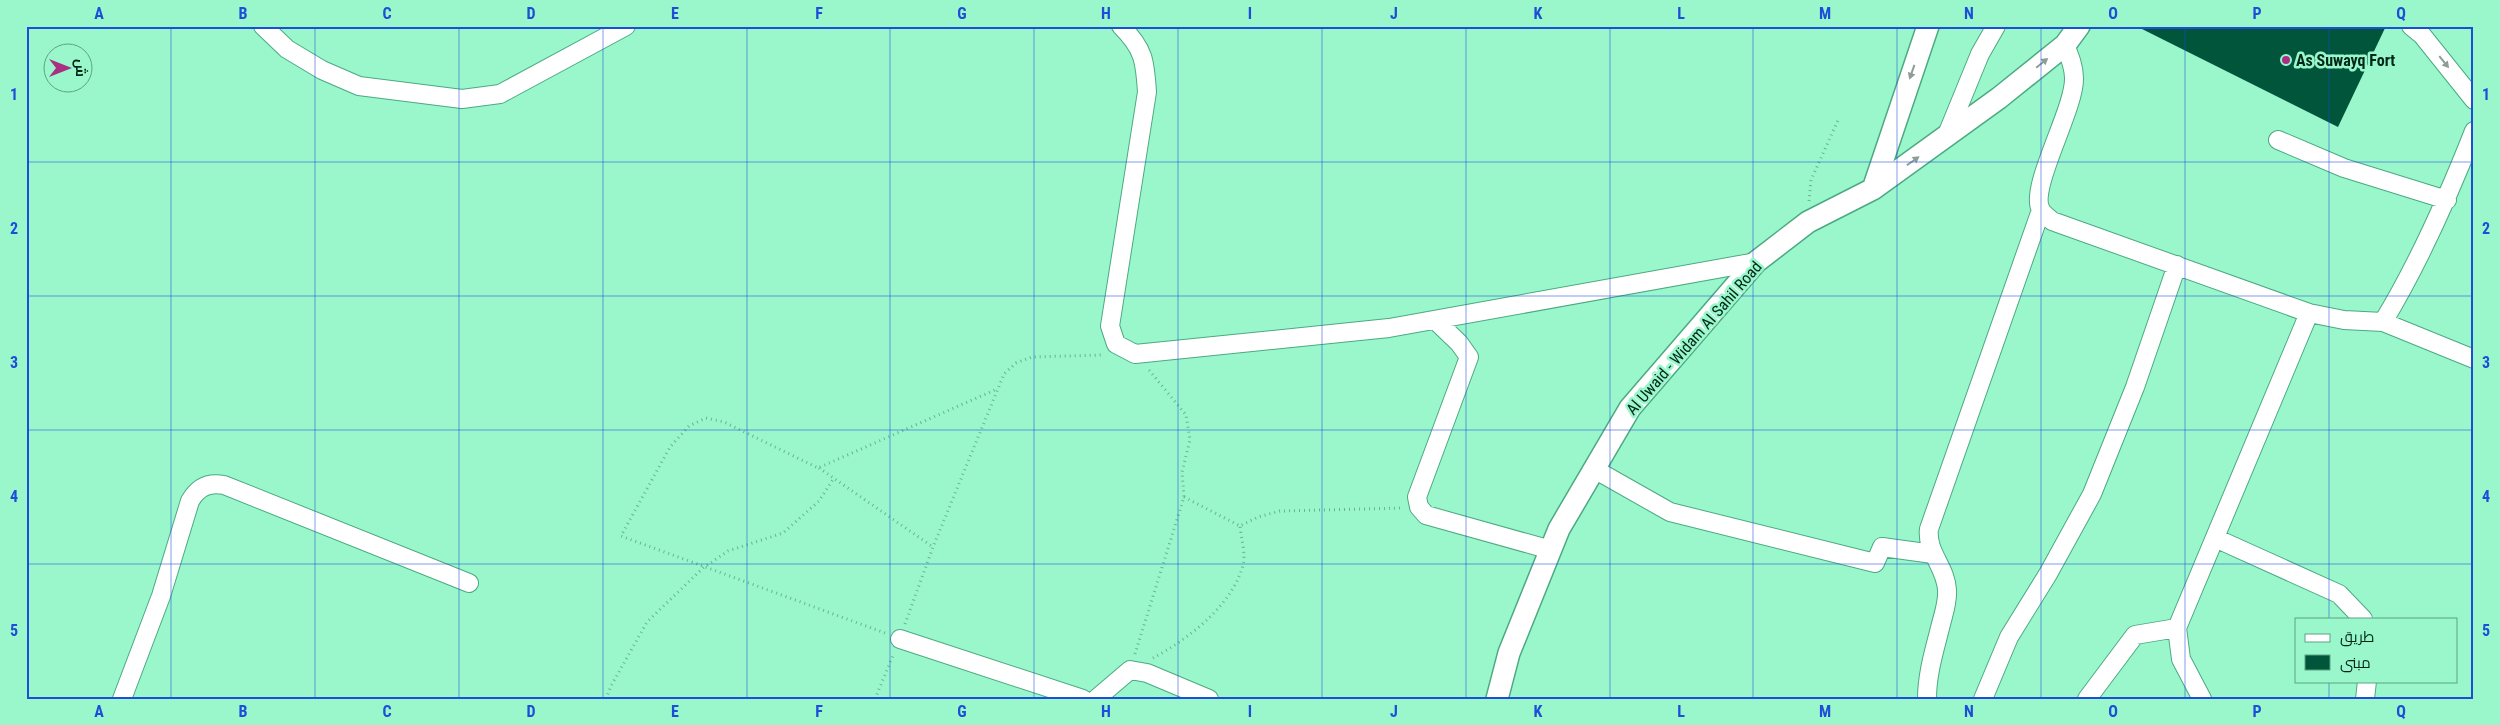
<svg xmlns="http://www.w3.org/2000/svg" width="2500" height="725" viewBox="0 0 2500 725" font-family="'Roboto Condensed',Cairo,sans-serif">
  <rect width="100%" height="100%" fill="#9af7cc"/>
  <!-- building -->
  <path fill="#00553a" d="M2136,26h250l-48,101z"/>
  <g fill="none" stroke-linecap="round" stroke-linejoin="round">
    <!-- minor casing -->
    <g stroke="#4ca982" stroke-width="20">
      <path id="minor" d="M263,26l24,23 35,21 37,16 103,13 38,-5 126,-68
        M1121,26c23,23 24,35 26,66l-37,234 6,18 19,10 254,-26 367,-66
        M2411,26l11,9 52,65
        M2065,45c4,10 9,21 9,33 1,31 -46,111 -33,132 2,4 8,8 11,11l257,92 35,7 39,2c37,-61 65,-125 91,-191
        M1946,137l34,-83 16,-28
        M2278,140l66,28 103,32
        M1435,320l24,23 10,14 -52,140 2,10 7,8 125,35
        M2383,322l91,37
        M1594,469l76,43 205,51 7,-16 51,7
        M2215,538l124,56 24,25
        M900,639l183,60
        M122,699l39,-103 29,-95c8,-14 19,-19 34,-16l245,98
        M1096,699l34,-29 17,3 62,26
        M1927,699c0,-25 7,-47 13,-71 3,-13 8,-25 7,-38 -1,-23 -21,-38 -18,-61l112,-319
        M1983,699l26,-62 39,-63 44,-80 43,-107 42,-122
        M2087,699l48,-64 42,-7
        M2202,699l-21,-40 -4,-31 132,-315
        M2365,699l2,-18"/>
    </g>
    <!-- major casing -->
    <g stroke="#4ca982" stroke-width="24">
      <path id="major" d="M1873,189l55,-163
        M1497,699l12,-46 50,-124 71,-121 126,-146 52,-40 65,-33 126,-91 66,-53 14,-19"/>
    </g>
    <!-- path -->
    <path stroke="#68b492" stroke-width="3" stroke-dasharray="1 4" stroke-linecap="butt" d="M1809,201l2,-21 28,-62
      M819,468l114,79
      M1184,497l56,29 18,-9 22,-6 123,-3
      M905,624l28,-77 71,-173 12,-11 16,-6 71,-2
      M885,633l-264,-97 49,-89 19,-21 17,-8 18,4 94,46 179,-79
      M1135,654l49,-157 -2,-25 8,-32 -4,-25 -37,-45
      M1153,658c34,-18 80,-53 90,-93 3,-11 -2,-27 -3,-39
      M606,699l5,-13 36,-64 56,-54 25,-17 55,-18 36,-32 15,-23
      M875,699l19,-46"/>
    <!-- minor -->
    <use href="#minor" stroke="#fff" stroke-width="18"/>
    <!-- major -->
    <use href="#major" stroke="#fff" stroke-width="21"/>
  </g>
  <!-- one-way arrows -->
  <defs><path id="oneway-solid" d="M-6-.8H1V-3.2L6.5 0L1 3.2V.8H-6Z" transform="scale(1.25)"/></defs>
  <g fill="#8c9e97">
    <use href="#oneway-solid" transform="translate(2444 62) rotate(51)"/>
    <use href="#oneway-solid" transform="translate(2042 63) rotate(-39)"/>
    <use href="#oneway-solid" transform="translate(1912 72) rotate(109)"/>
    <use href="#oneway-solid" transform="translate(1913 161) rotate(-35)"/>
  </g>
  <!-- grid -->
  <path fill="none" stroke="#1d4ed8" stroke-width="1" stroke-opacity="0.55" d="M171,26v673M315,26v673M459,26v673M603,26v673M747,26v673M890,26v673M1034,26v673M1178,26v673M1322,26v673M1466,26v673M1610,26v673M1753,26v673M1897,26v673M2041,26v673M2185,26v673M2329,26v593M26,162h2448M26,296h2448M26,430h2448M26,564h2448M2329,681v18"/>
  <!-- markers -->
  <circle fill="#a92f82" stroke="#9af7cc" stroke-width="2" cx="2286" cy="60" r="5"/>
  <g text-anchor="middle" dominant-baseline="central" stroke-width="5" stroke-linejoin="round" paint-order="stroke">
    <!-- poi labels -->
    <g font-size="16" font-weight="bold" fill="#002718" stroke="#9af7cc" text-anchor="start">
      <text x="2296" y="60">As Suwayq Fort</text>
    </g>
    <!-- street labels -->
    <g font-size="16" fill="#002718" stroke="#9af7cc">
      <text transform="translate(1694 338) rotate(-49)">Al Uwaid - Widam Al Sahil Road</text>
    </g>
  </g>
  <!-- border -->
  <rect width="2500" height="725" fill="none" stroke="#9af7cc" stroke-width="55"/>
  <!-- legend -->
  <rect x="2295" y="618" width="162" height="65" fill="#9af7cc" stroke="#5ca484"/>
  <rect x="2305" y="634" width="25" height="8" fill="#ffffff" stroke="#5ca484"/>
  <text x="2340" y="642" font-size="15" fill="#002718">طريق</text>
  <rect x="2305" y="655" width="25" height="15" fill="#00553a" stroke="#5ca484"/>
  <text x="2340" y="668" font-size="15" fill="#002718">مبنى</text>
  <!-- north arrow -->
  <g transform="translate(68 68) rotate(90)"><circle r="24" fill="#9af7cc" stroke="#5ca484"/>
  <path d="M0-4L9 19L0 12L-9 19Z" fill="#a92f82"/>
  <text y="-8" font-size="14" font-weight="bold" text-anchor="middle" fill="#002718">ش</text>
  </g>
  <rect x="28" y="28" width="2444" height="670" fill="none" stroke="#1d4ed8" stroke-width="2"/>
  <g font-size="16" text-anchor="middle" font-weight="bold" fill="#1d4ed8">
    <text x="99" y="19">A</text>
    <text x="243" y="19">B</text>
    <text x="387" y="19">C</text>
    <text x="531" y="19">D</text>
    <text x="675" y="19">E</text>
    <text x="819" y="19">F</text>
    <text x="962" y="19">G</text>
    <text x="1106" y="19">H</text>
    <text x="1250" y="19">I</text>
    <text x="1394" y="19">J</text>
    <text x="1538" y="19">K</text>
    <text x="1681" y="19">L</text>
    <text x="1825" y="19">M</text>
    <text x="1969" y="19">N</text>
    <text x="2113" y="19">O</text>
    <text x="2257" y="19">P</text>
    <text x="2401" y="19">Q</text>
    <text x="14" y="100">1</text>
    <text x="2486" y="100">1</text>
    <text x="14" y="234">2</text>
    <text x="2486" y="234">2</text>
    <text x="14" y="368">3</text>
    <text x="2486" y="368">3</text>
    <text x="14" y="502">4</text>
    <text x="2486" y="502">4</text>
    <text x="14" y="636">5</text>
    <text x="2486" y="636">5</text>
    <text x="99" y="717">A</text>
    <text x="243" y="717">B</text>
    <text x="387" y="717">C</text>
    <text x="531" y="717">D</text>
    <text x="675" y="717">E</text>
    <text x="819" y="717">F</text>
    <text x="962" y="717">G</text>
    <text x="1106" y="717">H</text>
    <text x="1250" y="717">I</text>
    <text x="1394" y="717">J</text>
    <text x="1538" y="717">K</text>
    <text x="1681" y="717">L</text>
    <text x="1825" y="717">M</text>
    <text x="1969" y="717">N</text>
    <text x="2113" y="717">O</text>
    <text x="2257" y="717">P</text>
    <text x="2401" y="717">Q</text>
  </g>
</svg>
